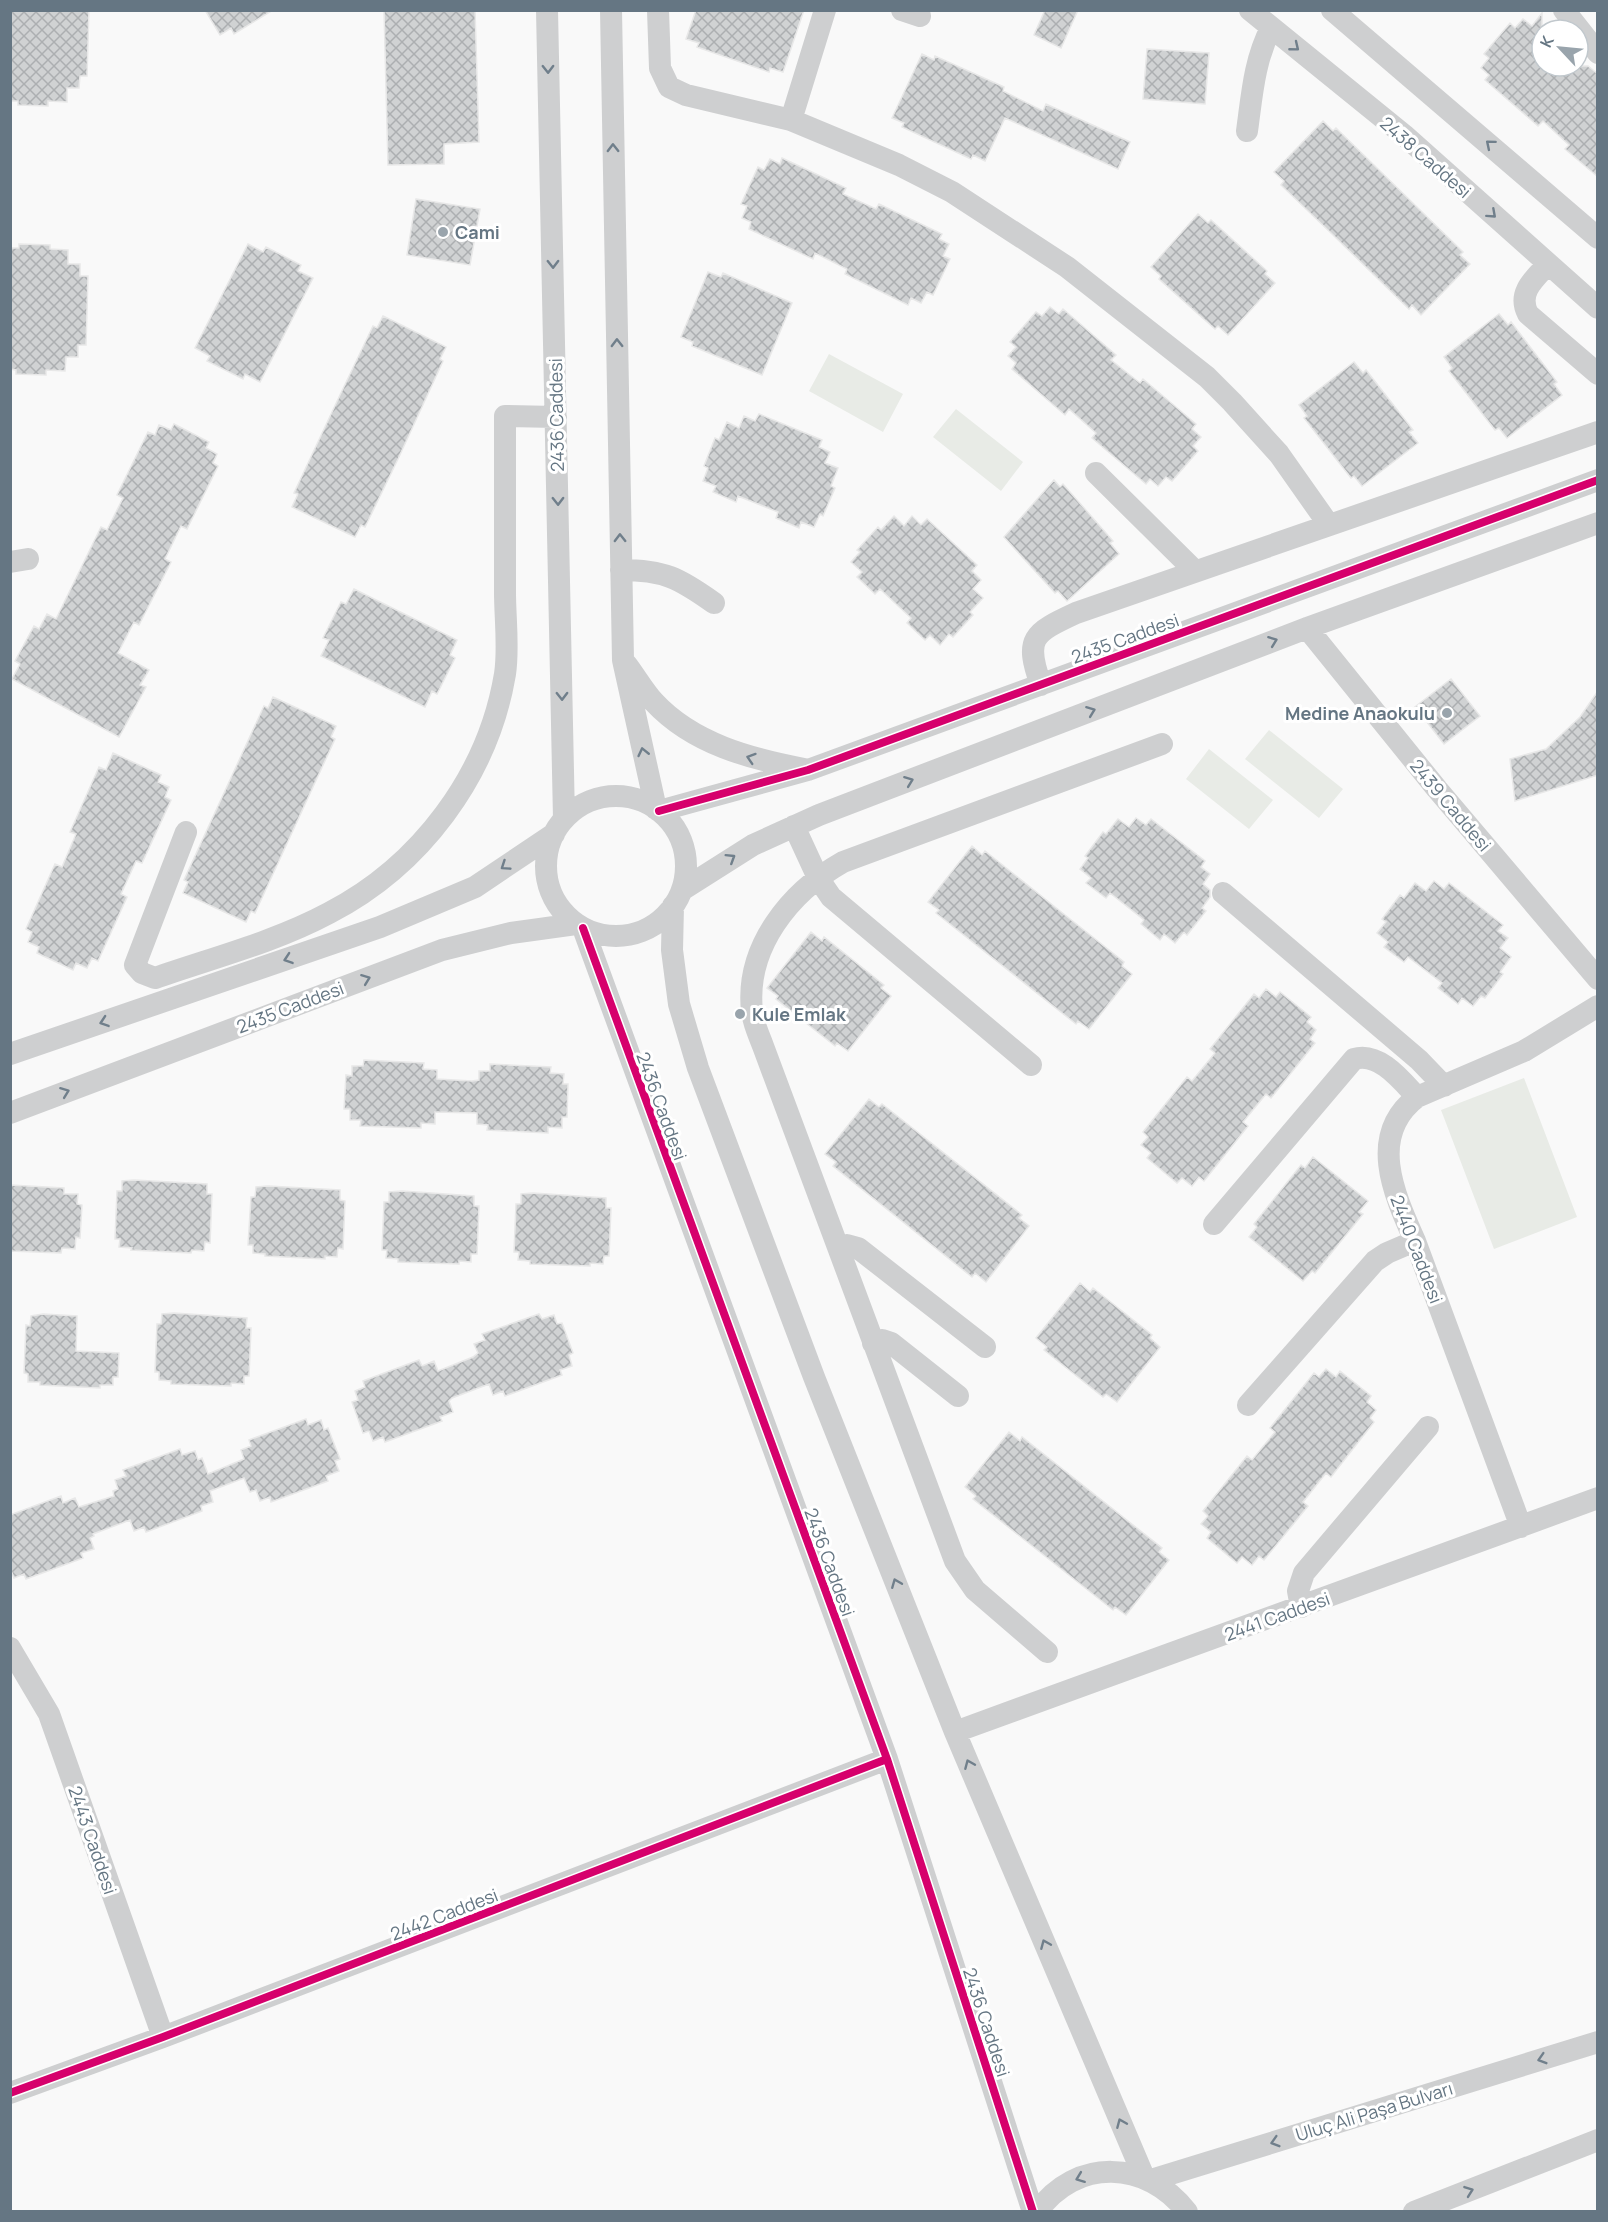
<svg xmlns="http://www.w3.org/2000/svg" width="1608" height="2222" viewBox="0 0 1608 2222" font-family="Manrope,sans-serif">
  <defs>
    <pattern id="building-cross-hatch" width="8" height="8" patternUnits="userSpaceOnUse" patternTransform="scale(1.5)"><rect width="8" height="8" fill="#d0d2d3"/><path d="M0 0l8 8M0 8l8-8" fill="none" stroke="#acafb1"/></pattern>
  </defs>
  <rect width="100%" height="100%" fill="#f9f9f9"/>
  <!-- pitch -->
  <path fill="#e8ebe6" d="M829,354l74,40 -20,38 -74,-41z
    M956,409l67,53 -22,29 -68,-54z
    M1269,730l74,59 -24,29 -74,-59z
    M1209,749l64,51 -24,29 -63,-50z
    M1524,1078l53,139 -83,32 -53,-139z"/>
  <!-- building -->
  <path fill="url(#building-cross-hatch)" stroke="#e8e8e8" stroke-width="1.5" d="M10,10h79l-2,66h-7l-1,12h-12v14l-19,-1v5l-30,-1v-4h-8z
    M205,10h68l-39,24 -3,-6 -11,7z
    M384,10h91l4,132 -35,2v20l-56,1z
    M696,10h108l-21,62 -13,-4 -1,4 -72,-25 2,-4 -13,-4z
    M1045,10h33l-17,38 -27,-13z
    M1542,13v53h46l10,8v103l-33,-28 4,-4 -26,-24 -5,5 -53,-46 4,-5 -8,-7 8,-10 -5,-4 26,-31 5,5 8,-9 9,7z
    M1147,49l62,4 -4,51 -62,-5z
    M922,54l12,6 1,-4 69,31 -1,4 40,20 3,-7 84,38 -12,27 -113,-51 -20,43 -12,-6 -2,4 -69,-32 2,-4 -12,-5z
    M1323,121l10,10 3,-3 127,124 -3,3 10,9 -49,51 -9,-10 -3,4 -78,-76 -50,-48 3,-4 -10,-9z
    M782,158l64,30 -3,6 33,15 3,-5 63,30 -3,5 10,5 -6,12 7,3 -17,36 -6,-3 -6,11 -10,-5 -3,7 -63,-31 2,-5 -32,-16 -2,6 -64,-30 2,-7 -9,-4 5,-12 -6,-2 17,-37 6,3 6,-11 10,5z
    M416,199l64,10 -10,56 -63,-10z
    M1198,214l10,9 3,-3 56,51 -2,3 10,9 -47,52 -10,-9 -3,3 -56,-50 2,-3 -10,-9z
    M19,244l31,1v4l18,1v14h12v12h8l-2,69h-8v12h-12l-1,14 -19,-1v5l-30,-1v-4l-6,-1v-121h9z
    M248,244l15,8 3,-5 35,18 -3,6 15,7 -53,104 -15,-8 -2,5 -36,-18 3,-5 -15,-8z
    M708,272l13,5 2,-4 69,30 -30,72 -70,-29 1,-4 -12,-5z
    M1050,307l9,7 4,-5 53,46 -5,5 29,23 3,-4 53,45 -4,5 9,8 -8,9 5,5 -26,30 -6,-4 -8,9 -8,-7 -4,5 -54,-46 4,-5 -27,-24 -4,6 -53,-46 4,-6 -8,-7 8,-9 -6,-5 26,-30 6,4z
    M1499,314l9,11 3,-3 46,60 -3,2 8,11 -55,43 -8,-10 -4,2 -46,-59 3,-3 -8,-11z
    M383,316l63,31 -6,12 3,2 -45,98 -33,68 -4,-2 -6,12 -63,-30 6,-13 -4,-1 46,-98 33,-69 4,2z
    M1354,362l9,11 3,-3 47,60 -4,2 9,11 -56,43 -8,-10 -3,2 -47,-60 3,-2 -8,-11z
    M759,414l63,26 -3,7 11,5 -5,11 13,5 -7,18 4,2 -12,28 -3,-2 -6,13 -13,-5 -2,6 -23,-10 2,-6 -40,-16 -2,6 -23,-10 3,-6 -13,-5 5,-13 -4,-2 11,-28 4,2 8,-18 12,6 5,-12 11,5z
    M174,424l35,18 -3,6 11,6 -4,9 5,3 -31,63 -6,-3 -16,33 6,3 -32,63 -5,-3 -16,31 31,17 -9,15 6,2 -27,50 -107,-58 8,-15 -5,-3 19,-35 5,3 8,-15 9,5 45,-92 6,3 16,-32 -6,-3 31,-63 7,3 4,-10 12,5z
    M1054,480l6,7 3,-3 50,57 -3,2 9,11 -52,47 -9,-10 -3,2 -51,-56z
    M894,516l10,10 8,-10 9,9 6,-6 50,46 -5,6 9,9 -8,9 10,9 -13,14 3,3 -20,22 -4,-3 -9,11 -10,-10 -5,5 -18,-17 4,-5 -31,-29 -5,5 -18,-17 5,-5 -11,-10 9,-10 -3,-2 21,-23 3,3z
    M354,589l103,51 -7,15 5,3 -18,36 -5,-3 -7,16 -104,-51 8,-16 -6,-2 18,-36 5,2z
    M1451,679l29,37 -36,28 -29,-37z
    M1598,691v84l-83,26 -5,-42 36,-10 34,-32z
    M273,697l63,29 -5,11 4,2 -80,174 -4,-2 -5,11 -63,-29 5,-11 -4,-2 80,-174 4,2z
    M113,753l48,22 -3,7 11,5 -4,10 6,3 -29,63 -6,-2 -15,33 6,3 -29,64 -6,-3 -5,10 -11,-5 -3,7 -36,-17 2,-6 -11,-5 4,-10 -6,-3 29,-65 7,3 14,-33 -6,-2 29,-65 7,3z
    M1136,818l10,7 5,-6 54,42 -4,6 9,7 -7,10 7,6v7l-8,11 4,3 -19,24 -3,-3 -9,11 -11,-9 -4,6 -19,-16 3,-4 -34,-27 -4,5 -20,-15 5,-5 -11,-9 8,-11 -3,-2 18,-24 3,2 12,-15 11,8z
    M972,846l10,9 3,-4 80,64 59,47 -2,4 10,8 -43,55 -11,-8 -2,3 -140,-111 3,-3 -11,-8z
    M1434,881l10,8 5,-6 54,42 -5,6 10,7 -8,10 11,9 -11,15 3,2 -18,24 -4,-2 -8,10 -11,-8 -4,6 -20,-16 4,-5 -34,-26 -4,5 -20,-15 4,-5 -11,-9 9,-11 -4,-3 18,-24 4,3 11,-15 11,8z
    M811,932l11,9 2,-4 60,48 -3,3 10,8 -43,55 -11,-8 -2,3 -59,-47 2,-3 -11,-8z
    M1266,989l10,8 4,-5 31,25 -4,5 9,8 -6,9 5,4 -44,55 -5,-4 -23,28 5,4 -44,55 -5,-4 -7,9 -10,-8 -5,5 -30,-25 4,-5 -10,-8 7,-8 -5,-5 44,-55 5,4 23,-28 -5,-4 44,-55 5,4z
    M364,1060l60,3 -1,6 14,1v9l35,2 7,-1v-9h11v-7l61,3 -1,6 14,1 -1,10h5l-1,33h-5v11l-14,-1v6l-61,-3 1,-5 -11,-1v-11l-42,-1v12l-14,-1v5l-61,-2 1,-6h-11v-11h-6l2,-34 6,1v-10h11z
    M869,1099l10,8 3,-3 140,111 -3,3 10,8 -43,56 -11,-9 -3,4 -139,-111 3,-4 -11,-8z
    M1313,1157l55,44 -9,11 4,2 -48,59 -3,-2 -9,10 -54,-44 8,-10 -3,-3 47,-59 4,3z
    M134,1180l73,4v10h5l-2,49 -5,-1 -1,9 -12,-1 -1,3 -60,-3 1,-2 -13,-1 1,-8h-5l2,-48h5v-10z
    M10,1185l54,3v6h14l-1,10 5,1 -2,33 -4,-1 -1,12 -13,-1 -1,5 -51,-2z
    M268,1186l72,4v10l5,1 -2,48 -5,-1 -1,9 -12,-1v3l-60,-3v-2l-12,-1v-8h-5l3,-48h4l1,-10z
    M402,1191l72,5v10h5l-2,48h-6v8l-12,-1v3l-61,-2v-3l-12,-1 1,-8h-5l2,-48h5v-10z
    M533,1193l73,5v10h5l-2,48h-5l-1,8 -13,-1v3l-60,-2v-3l-12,-1 1,-8h-5l2,-48h5v-10z
    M1080,1283l10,9 3,-4 59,47 -2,3 10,9 -43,55 -11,-8 -3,3 -59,-47 3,-3 -11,-9z
    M174,1313l73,5 -1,10h5l-2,48h-5v8l-13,-1v3l-60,-2v-3l-12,-1v-8h-4l2,-48h4l1,-10z
    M43,1314l34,2 -1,35 43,2 -1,24h-5v8h-13v3l-60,-3v-3h-12v-8l-4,-1 2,-48 4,1 1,-10z
    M539,1314l3,5 12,-4 3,9 5,-1 11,30 -4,2 3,11 -12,4 2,5 -57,21 -2,-5 -10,4 -4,-11 -37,14 -3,3 4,11 -13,5 2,4 -57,21 -2,-5 -10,4 -4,-10 -6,2 -11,-31 6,-2 -3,-9 10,-4 -2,-6 56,-21 3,6 12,-5 4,10 35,-14 5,-4 -4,-9 11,-4 -3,-6z
    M1326,1369l10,8 4,-6 31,25 -4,6 9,8 -6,8 4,4 -43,55 -5,-4 -23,29 5,4 -44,54 -5,-4 -7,9 -10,-8 -5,6 -30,-25 4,-6 -10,-8 7,-8 -5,-5 44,-55 5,4 23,-28 -5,-4 44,-55 5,4z
    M306,1419l2,6 13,-5 3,10 4,-2 12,31 -5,2 4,10 -13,5 2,5 -57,21 -1,-5 -10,4 -4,-11 -6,2 -6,-14 -34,13 3,11 -12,4 1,5 -56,21 -2,-5 -10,4 -4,-11 -37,14 1,2 -4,2 4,11 -13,4 2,5 -57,21 -2,-5 -10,4 -4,-10v-53l51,-19 2,7 12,-5 4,9 35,-11 -1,-5 5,-2 -3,-9 11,-4 -3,-6 57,-21 2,6 13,-4 3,9 4,-2 6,16 36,-15 -3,-9 10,-4 -2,-6z
    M1009,1432l11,9 2,-4 140,111 -3,4 10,8 -43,55 -11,-8 -2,3 -140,-111 3,-3 -11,-9z"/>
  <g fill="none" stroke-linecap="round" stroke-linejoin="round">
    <!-- minor -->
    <path stroke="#cecfd0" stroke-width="22" d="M547,10l17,809
      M611,10l12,650 33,149
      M658,10l2,58 9,19 17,8 105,25 108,45 53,27 115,75 140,110 25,25 47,52 50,71
      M902,10l18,6
      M1250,10l154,125 194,173
      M1332,10l266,228
      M1564,10l34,43
      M791,120l34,-110
      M1247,131c5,-36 7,-70 24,-103
      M1548,264c-14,15 -31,29 -20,50l70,60
      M1096,473l99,98
      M10,562l18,-3
      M621,570c43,0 58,8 93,33
      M1307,628l130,161 161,190
      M627,665c9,12 17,26 27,37 39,42 97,57 150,67
      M1041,685c-17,-47 -8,-52 35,-72l522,-181
      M546 866a70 70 0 1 1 140 0a70 70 0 1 1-140 0Z
      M659,811l149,-41 790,-290
      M794,826l24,52 13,19 200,168
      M186,832l-51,133 7,8 13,5c57,-20 120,-36 174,-65 91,-47 159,-137 176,-239 4,-26 0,-55 0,-82 0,-58 0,-117 0,-176l51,1
      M682,890l71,-45 66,-30 488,-187 291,-105
      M1223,893l196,167 25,26
      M673,906l-1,44 7,54 19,64 116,309 141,355 189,445
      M583,928l304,831 146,453
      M10,1054l370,-127 95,-40 79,-53
      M10,1113l432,-163 69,-17 65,-9
      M1214,1224l140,-165c25,-8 48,22 63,38
      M839,1250l8,-5 11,3 127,99
      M873,1343l9,-3 9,3 67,53
      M1248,1405l127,-144 12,-8 28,-12
      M1521,1527l-106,-286c-21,-47 -48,-106 2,-144l107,-46 74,-45
      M1301,1607l-3,-16 6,-18 124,-146
      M10,1648l39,66 114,323
      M1047,1652l-72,-62 -20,-29 -192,-515c-4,-11 -10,-23 -11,-35 -7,-64 38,-119 91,-149l319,-118
      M955,1732l643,-234
      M10,2093l153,-56 724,-278
      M1151,2180l447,-138
      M1037,2212c39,-55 110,-52 150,0
      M1414,2212l184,-72"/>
    <!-- cycleway casing -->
    <g stroke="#fff" stroke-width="11">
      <path id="cycleway" d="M659,811l149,-41 790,-290
        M583,928l304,831 146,453
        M10,2093l153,-56 724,-278"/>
    </g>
    <!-- cycleway -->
    <use href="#cycleway" stroke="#d6006c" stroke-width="8"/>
  </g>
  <!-- one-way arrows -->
  <defs><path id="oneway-chevron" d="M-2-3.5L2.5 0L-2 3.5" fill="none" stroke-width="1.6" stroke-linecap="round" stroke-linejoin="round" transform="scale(1.5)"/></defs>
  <g stroke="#707f8b">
    <use href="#oneway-chevron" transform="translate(1295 47) rotate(39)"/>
    <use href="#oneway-chevron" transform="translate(548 69) rotate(89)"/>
    <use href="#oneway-chevron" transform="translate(1490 144) rotate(-140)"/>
    <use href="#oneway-chevron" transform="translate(613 148) rotate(-91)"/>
    <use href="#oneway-chevron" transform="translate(1492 214) rotate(42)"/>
    <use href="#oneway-chevron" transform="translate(553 264) rotate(89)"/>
    <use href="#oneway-chevron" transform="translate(617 343) rotate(-91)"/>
    <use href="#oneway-chevron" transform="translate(558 501) rotate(89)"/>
    <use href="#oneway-chevron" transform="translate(620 538) rotate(-91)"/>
    <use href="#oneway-chevron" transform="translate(1273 641) rotate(-21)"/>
    <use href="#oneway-chevron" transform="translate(562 696) rotate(89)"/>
    <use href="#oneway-chevron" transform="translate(1091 711) rotate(-21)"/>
    <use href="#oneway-chevron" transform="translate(643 752) rotate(-103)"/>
    <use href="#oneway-chevron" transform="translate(751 758) rotate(-162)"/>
    <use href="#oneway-chevron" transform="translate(909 781) rotate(-21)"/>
    <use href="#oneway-chevron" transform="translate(731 858) rotate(-32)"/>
    <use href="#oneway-chevron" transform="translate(505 866) rotate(146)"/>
    <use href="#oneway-chevron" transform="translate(288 959) rotate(161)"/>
    <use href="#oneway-chevron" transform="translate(366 979) rotate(-21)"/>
    <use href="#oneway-chevron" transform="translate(104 1022) rotate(161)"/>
    <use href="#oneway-chevron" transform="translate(65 1092) rotate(-21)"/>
    <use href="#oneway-chevron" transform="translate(896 1583) rotate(-112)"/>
    <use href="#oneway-chevron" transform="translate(969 1764) rotate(-113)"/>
    <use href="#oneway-chevron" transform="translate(1045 1944) rotate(-113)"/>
    <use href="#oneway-chevron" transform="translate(1542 2059) rotate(163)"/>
    <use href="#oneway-chevron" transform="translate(1121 2123) rotate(-113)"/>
    <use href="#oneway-chevron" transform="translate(1275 2142) rotate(163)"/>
    <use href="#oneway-chevron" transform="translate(1080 2178) rotate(159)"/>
    <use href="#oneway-chevron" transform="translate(1469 2191) rotate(-20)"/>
  </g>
  <!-- markers -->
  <g fill="#99a4ac" stroke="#fff" stroke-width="2">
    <circle cx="443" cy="232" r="6"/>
    <circle cx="1447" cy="713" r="6"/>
    <circle cx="740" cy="1014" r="6"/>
  </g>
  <g text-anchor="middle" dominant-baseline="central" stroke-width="6" stroke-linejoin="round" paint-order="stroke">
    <!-- street labels -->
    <g font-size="18" fill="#657683" stroke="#fff">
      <text transform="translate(1426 157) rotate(41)">2438 Caddesi</text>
      <text transform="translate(556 415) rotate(-91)">2436 Caddesi</text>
      <text transform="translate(1125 638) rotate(-20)">2435 Caddesi</text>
      <text transform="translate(1451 805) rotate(50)">2439 Caddesi</text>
      <text transform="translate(290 1007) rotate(-21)">2435 Caddesi</text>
      <text transform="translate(662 1106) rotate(70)">2436 Caddesi</text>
      <text transform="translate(1417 1249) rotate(69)">2440 Caddesi</text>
      <text transform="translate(830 1562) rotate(70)">2436 Caddesi</text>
      <text transform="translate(1277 1616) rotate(-20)">2441 Caddesi</text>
      <text transform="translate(93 1840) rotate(71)">2443 Caddesi</text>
      <text transform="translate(444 1914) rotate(-21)">2442 Caddesi</text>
      <text transform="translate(987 2022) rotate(72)">2436 Caddesi</text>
      <text transform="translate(1374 2111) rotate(-17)">Uluç Ali Paşa Bulvarı</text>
    </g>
    <!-- poi labels -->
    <g font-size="18" font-weight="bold" fill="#657683" stroke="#fff" text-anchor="start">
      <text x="455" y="232">Cami</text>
      <text x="1435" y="713" text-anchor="end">Medine Anaokulu</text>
      <text x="752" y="1014">Kule Emlak</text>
    </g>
  </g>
  <!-- border -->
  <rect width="1608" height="2222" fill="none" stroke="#657683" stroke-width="24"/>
  <!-- north arrow -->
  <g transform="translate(1560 48) rotate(296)"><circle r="28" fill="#ffffff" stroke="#c1c8cd" stroke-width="1.5"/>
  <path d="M0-4.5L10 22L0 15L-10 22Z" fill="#99a4ac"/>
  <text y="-9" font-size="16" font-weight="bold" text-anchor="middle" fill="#657683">K</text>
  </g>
</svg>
